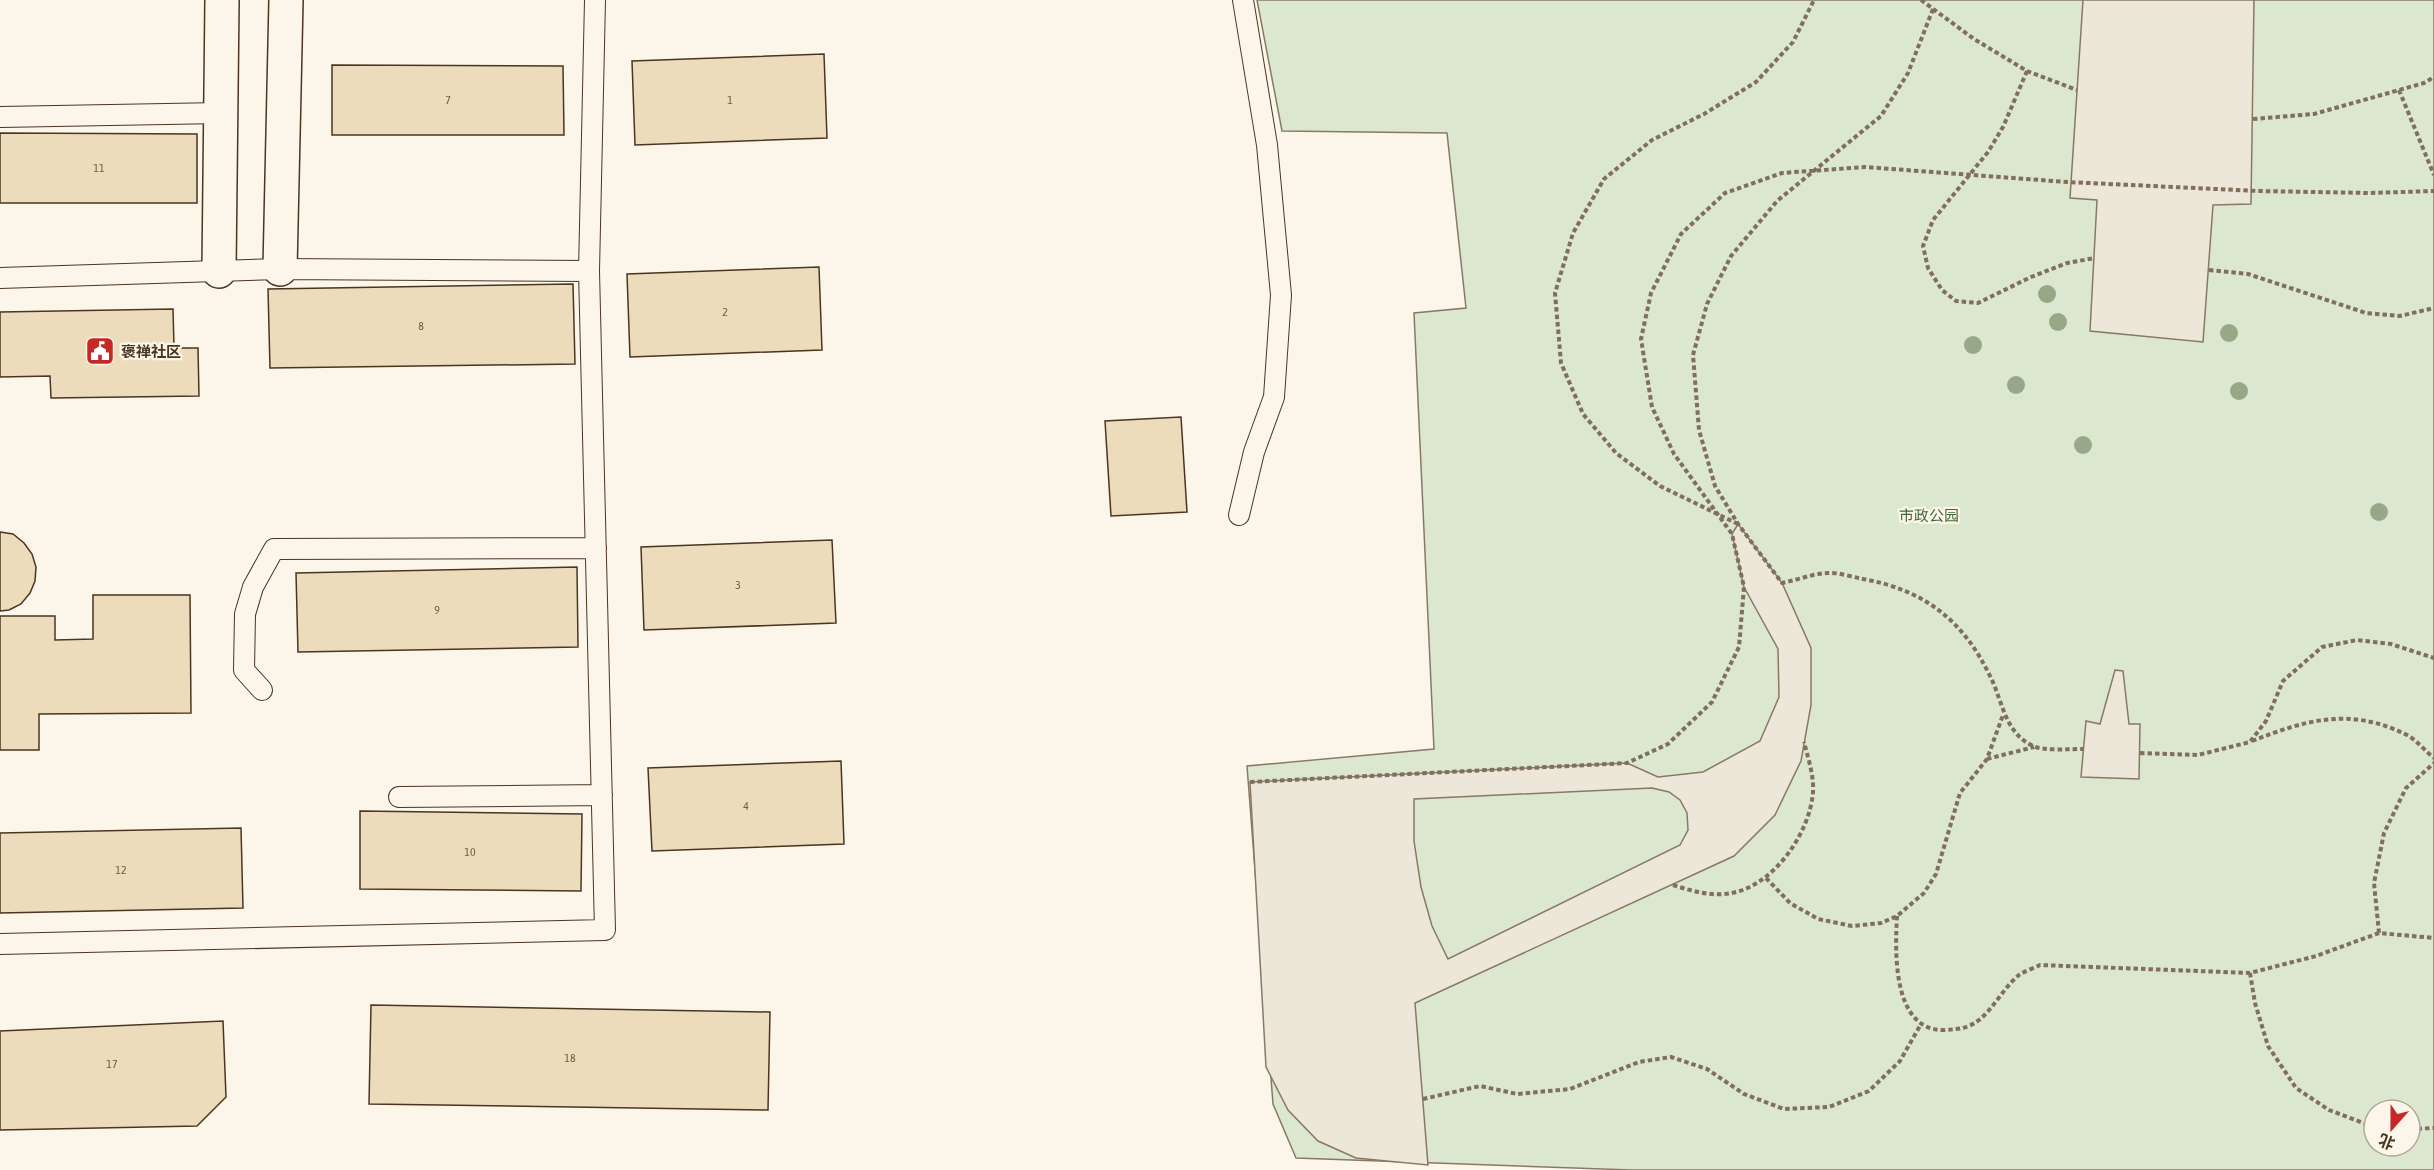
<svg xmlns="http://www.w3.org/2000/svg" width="2434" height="1170" viewBox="0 0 2434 1170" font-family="'Asap Condensed','Noto Sans SC',sans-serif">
  <rect width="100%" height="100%" fill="#fbf6e9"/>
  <!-- green -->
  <path fill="#dce7d0" stroke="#887966" stroke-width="1.5" fill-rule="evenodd" d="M1257,0h1177v1170h-803l-335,-12 -23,-54 -26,-338 187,-17 -20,-436 52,-5 -19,-175 -165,-2zM2374,1110h36v36h-36z"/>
  <!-- parking -->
  <path fill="#ede7d9" stroke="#887966" stroke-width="1.5" fill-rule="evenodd" d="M2083,0h171l-3,204 -38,1 -10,137 -113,-11 7,-131 -27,-2z
    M1738,524l44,59 29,65v57l-10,56 -26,54 -41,41 -319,147 13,162 -72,-7 -38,-17 -30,-31 -22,-43 -16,-285 377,-19 31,14 45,-5 57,-31 19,-44 -1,-48 -34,-62 -12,-53zM1652,788l17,4 11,8 7,13 1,17 -8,15 -232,114 -16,-33 -11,-39 -7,-46v-42z
    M2115,670l8,1 6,53h11l-1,55 -58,-2 5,-56 14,3z"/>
  <!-- building -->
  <path fill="#ecdcbc" stroke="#4a3520" stroke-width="1.5" d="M824,54l3,84 -192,7 -3,-84z
    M332,65l231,1 1,69h-232z
    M0,133l197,1v69h-197z
    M819,267l3,83 -192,7 -3,-83z
    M573,284l2,80 -305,4 -2,-79z
    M173,309l1,39h24l1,48 -148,2 -1,-22 -50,1v-65z
    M1181,417l6,95 -76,4 -6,-95z
    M0,532l13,2 11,9 8,11 4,13 -1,14 -5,12 -9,11 -12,6 -9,1z
    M832,540l4,83 -192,7 -3,-83z
    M577,567l1,80 -280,5 -2,-79z
    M93,595h97l1,118 -152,1v36h-39v-134h55v24l38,-1z
    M841,761l3,83 -192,7 -4,-83z
    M360,811l222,3 -1,77 -221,-2z
    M241,828l2,80 -243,5v-80z
    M371,1005l399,7 -2,98 -399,-6z
    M223,1021l3,76 -29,29 -197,4v-99z"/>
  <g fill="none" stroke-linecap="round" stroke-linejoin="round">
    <!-- lane casing -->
    <g stroke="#4a3520" stroke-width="22">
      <path id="lane" d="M0,117l221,-4
        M0,278l280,-9 309,2
        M1239,515l15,-63 20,-55 7,-102 -14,-150 -24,-145
        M262,690l-18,-20 1,-56 8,-27 21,-38 322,-1
        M399,797l203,-2
        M0,944l605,-14 -16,-659 6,-271"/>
    </g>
    <!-- street casing -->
    <g stroke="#4a3520" stroke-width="36">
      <path id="street" d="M280,269l6,-269
        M219,271l3,-271"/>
    </g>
    <!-- path -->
    <path stroke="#7f6f5c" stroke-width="4" stroke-dasharray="4.5 3" stroke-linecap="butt" d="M1921,0l53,39 53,32 50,19
      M1933,9l-25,64 -27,43 -104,85 -46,55 -24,48 -14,51 6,75 16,56 23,38 44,59c15,-3 30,-9 45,-10 11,-1 25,4 36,6 62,11 101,42 128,99 12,25 14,55 42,68 10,5 38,3 50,3
      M2027,71l-24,56 -15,25 -55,68 -10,26 5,22 14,22 14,11 22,2 53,-26 36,-14 28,-5
      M2399,90l35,85
      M2253,119l61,-5 110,-31 10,-6
      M2209,270l39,4 118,39 34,3 34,-8
      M1738,524l-78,-38 -44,-33 -33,-39 -22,-51 -6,-70 18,-60 31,-54 48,-39 52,-26 52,-32 37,-40 21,-42
      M2252,741c54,-21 97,-34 153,-7 11,5 20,17 29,24
      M2140,753l58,2 52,-13 16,-21 17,-40 39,-34 35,-7 34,4 43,14
      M1987,759l47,-12
      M1250,782l377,-19 41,-19 44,-42 27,-55 5,-60 -12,-53 -58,-80 -22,-47 -11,-68 10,-46 30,-59 44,-41 57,-20 83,-6 202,15 191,9 112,2 64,-2
      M1766,878l24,25 28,16 34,7 29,-3 16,-7 27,-23 12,-19 24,-81 27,-34 16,-44
      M1673,885c19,6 39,12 59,8 42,-8 78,-60 81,-101 1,-17 -5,-34 -9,-50
      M1897,916c-2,35 -5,115 47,114 14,-1 23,-1 35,-10 15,-12 25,-33 40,-45 6,-4 15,-7 21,-10l210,8 66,-17 63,-23 55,5
      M2379,933l-5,-50 10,-50 22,-45 28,-25
      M2250,973l5,30 13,43 28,42 33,22 45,17
      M1423,1099l57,-13 37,8 53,-5 69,-27 32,-5 36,12 37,25 40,15 45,-2 40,-16 31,-30 21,-37
      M2410,1129l24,-1"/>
    <!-- lane -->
    <use href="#lane" stroke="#fbf6e9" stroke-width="20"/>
    <!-- street -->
    <use href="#street" stroke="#fbf6e9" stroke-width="33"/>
  </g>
  <!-- trees -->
  <g fill="#96a887">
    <circle cx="2047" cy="294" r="9"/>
    <circle cx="2058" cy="322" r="9"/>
    <circle cx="2229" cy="333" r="9"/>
    <circle cx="1973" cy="345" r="9"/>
    <circle cx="2016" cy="385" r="9"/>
    <circle cx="2239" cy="391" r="9"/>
    <circle cx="2083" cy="445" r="9"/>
    <circle cx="2379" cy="512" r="9"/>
  </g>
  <!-- icons -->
  <defs>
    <g id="civic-square" transform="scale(1.5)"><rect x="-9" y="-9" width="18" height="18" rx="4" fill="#c62828" stroke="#fbf6e9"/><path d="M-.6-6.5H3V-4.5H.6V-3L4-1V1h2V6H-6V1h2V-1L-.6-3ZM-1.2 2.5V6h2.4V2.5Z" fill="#fff"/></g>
  </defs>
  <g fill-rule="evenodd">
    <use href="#civic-square" x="100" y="351"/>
  </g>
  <g text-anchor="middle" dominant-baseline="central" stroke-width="4.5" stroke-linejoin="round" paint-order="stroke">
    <!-- number labels -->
    <g font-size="12" fill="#725f47">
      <text x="448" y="100">7</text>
      <text x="730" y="100">1</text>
      <text x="99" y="168">11</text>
      <text x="725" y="312">2</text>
      <text x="421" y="326">8</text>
      <text x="738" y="585">3</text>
      <text x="437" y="610">9</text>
      <text x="746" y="806">4</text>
      <text x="470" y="852">10</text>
      <text x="121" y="870">12</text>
      <text x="570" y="1058">18</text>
      <text x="112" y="1064">17</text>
    </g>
    <!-- poi labels -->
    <g font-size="15" font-weight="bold" fill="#4a3520" stroke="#fbf6e9" text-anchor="start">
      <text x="121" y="351">褒禅社区</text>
    </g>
    <!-- park labels -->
    <g font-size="15" fill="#436837" stroke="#fbf6e9">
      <text x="1929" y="515">市政公园</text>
    </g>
  </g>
  <!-- north arrow -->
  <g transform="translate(2392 1128) rotate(201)"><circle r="28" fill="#fbf6e9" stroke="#b4a999" stroke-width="1.5"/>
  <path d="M0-4.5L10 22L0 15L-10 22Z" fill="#c62828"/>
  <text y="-9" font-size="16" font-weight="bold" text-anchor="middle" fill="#4a3520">北</text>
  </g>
</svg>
